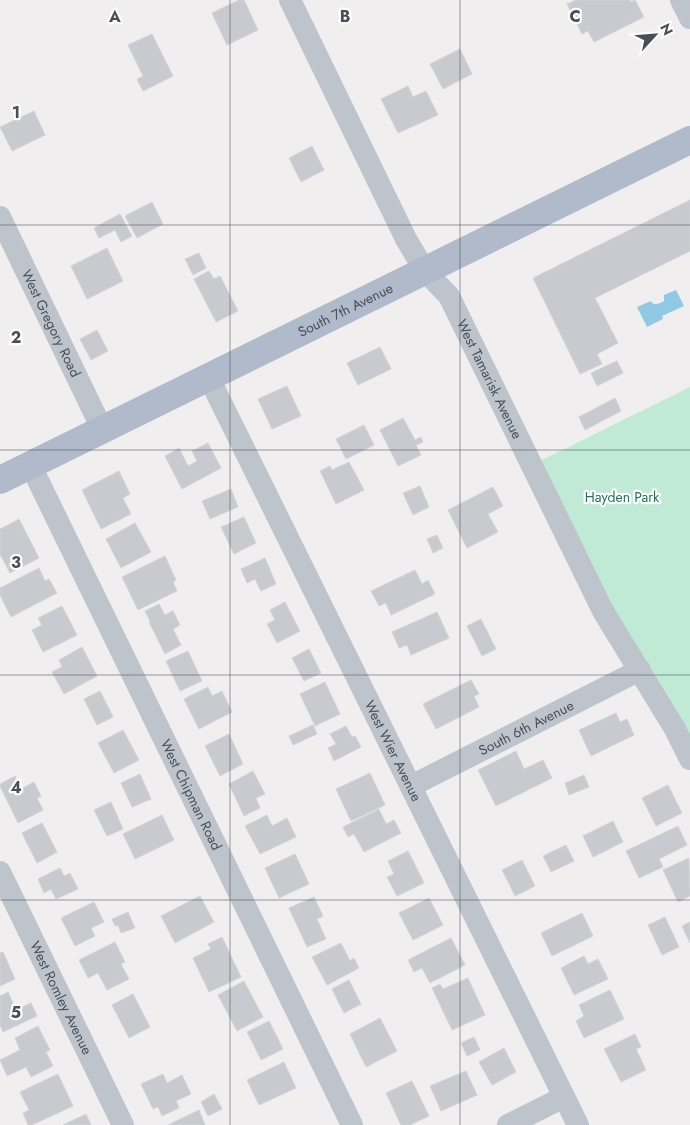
<svg xmlns="http://www.w3.org/2000/svg" width="690" height="1125" viewBox="0 0 690 1125" font-family="Jost,sans-serif">
  <rect width="100%" height="100%" fill="#f0eeee"/>
  <!-- green -->
  <path fill="#c0ead6" d="M690,387v372l-158,-294z"/>
  <!-- water -->
  <path fill="#91c8e3" d="M676,290l8,16 -22,10 1,3 -16,8 -10,-20 14,-6c2,5 8,3 13,0v-6z"/>
  <!-- building -->
  <path fill="#c9cad0" stroke="#d3d4d9" d="M239,0h5l14,30 -31,15 -15,-32z
    M576,0h54l1,2 4,-2 9,17 -50,25 -6,-11 -6,3 -15,-30z
    M152,34l21,42 -30,15 -6,-12 6,-3 -15,-31z
    M460,49l12,25 -29,15 -13,-25z
    M408,86l5,11 13,-6 12,24 -40,18 -17,-34z
    M34,111l11,24 -33,16 -12,-24z
    M312,146l12,24 -23,12 -12,-24z
    M690,200v51l-95,47 23,45 -21,11 5,10 -22,10 -47,-96z
    M152,202l11,22 -26,14 -12,-22z
    M120,214l12,22 -11,6 -6,-12 -16,8 -5,-10z
    M107,248l16,33 -36,18 -16,-33z
    M199,253l7,15 -13,7 -8,-16z
    M209,271l5,8 6,-3 18,35 -22,11 -22,-43z
    M97,330l11,21 -17,9 -11,-21z
    M380,347l11,22 -33,16 -11,-22z
    M617,361l6,12 -26,13 -6,-13z
    M287,386l14,30 -29,13 -14,-30z
    M615,398l6,13 -36,19 -6,-13z
    M403,418l12,22 6,-3 2,5 -7,3 5,10 -23,11 -18,-36z
    M364,425l10,20 -28,14 -10,-20z
    M208,443l13,25 -39,21 -17,-33 14,-8 9,18 9,-5 -5,-10z
    M349,462l15,28 -28,14 -16,-33 10,-5 2,4z
    M119,471l11,23 -7,4 8,16 -30,15 -19,-39z
    M420,486l9,21 -16,8 -10,-22z
    M493,487l10,19 -15,8 10,18 -31,16 -19,-38z
    M231,489l7,18 -28,12 -8,-18z
    M244,517l12,26 -22,11 -13,-27z
    M19,519l20,39 -29,15 -10,-19v-25z
    M135,523l16,29 -30,16 -15,-29z
    M437,535l6,13 -10,5 -6,-14z
    M165,556l11,24 -3,2 4,9 -39,19 -16,-33z
    M265,558l11,26 -15,7 -6,-12 -8,4 -6,-14z
    M39,568l6,13 4,-2 8,14 -46,24 -11,-22v-7z
    M415,570l7,14 6,-4 7,14 -44,21 -5,-12 -7,3 -8,-15z
    M285,602l15,29 -23,12 -10,-19 8,-4 -5,-10z
    M159,604l6,11 8,-4 7,14 -7,4 8,16 -16,9 -16,-32 1,-1 -5,-10z
    M62,606l15,29 -34,17 -11,-22 10,-5 -4,-7z
    M437,612l12,26 -38,17 -4,-10 -8,3 -7,-16z
    M481,619l15,30 -14,7 -15,-30z
    M82,647l15,29 -33,18 -12,-22 10,-5 -3,-7z
    M309,649l12,24 -17,8 -12,-23z
    M188,651l14,30 -22,10 -14,-30z
    M471,680l8,14 -5,2 5,11 -43,22 -13,-25z
    M325,682l15,32 -25,12 -15,-32z
    M208,687l4,9 10,-5 10,21 -33,17 -15,-30z
    M100,691l13,26 -16,8 -13,-26z
    M616,713l4,9 7,-3 7,16 -43,21 -12,-26z
    M313,725l4,9 -24,11 -4,-9z
    M346,726l6,11 3,-1 6,11 -27,14 -6,-13 8,-4 -6,-10z
    M123,730l16,30 -25,13 -16,-30z
    M229,734l14,30 -23,12 -15,-30z
    M516,751l8,18 19,-9 9,18 -56,28 -18,-36z
    M253,771l12,23 -9,4 4,10 -16,8 -15,-32z
    M370,773l15,32 -34,16 -15,-32z
    M140,774l11,25 -19,8 -11,-24z
    M584,775l5,12 -20,8 -4,-12z
    M15,776l6,13 13,-7 7,14 -4,2 6,12 -25,13 -18,-37v-2z
    M668,785l14,28 -26,13 -14,-28z
    M111,802l12,27 -16,7 -13,-26z
    M379,809l7,15 8,-4 7,13 -37,19 -10,-18 -6,3 -5,-10z
    M162,815l12,25 -39,19 -12,-25z
    M267,815l5,11 15,-8 9,19 -36,17 -15,-28z
    M613,821l10,21 -30,15 -10,-21z
    M42,823l15,29 -20,11 -15,-30z
    M678,826l9,19 -28,14 4,8 -24,11 -13,-27z
    M566,845l8,16 -23,11 -8,-16z
    M408,851l16,32 -27,13 -10,-19 7,-3 -6,-13z
    M295,854l14,30 -30,14 -14,-30z
    M689,858l1,38 -12,6 -15,-32z
    M522,860l13,26 -20,10 -13,-26z
    M60,868l4,8 6,-3 8,16 -22,10 -5,-10 -7,4 -6,-14z
    M200,896l14,26 -39,21 -14,-27z
    M314,897l9,19 -6,3 9,20 -19,8 -18,-39z
    M429,898l14,27 -30,15 -14,-27z
    M94,902l10,20 -13,6 4,8 -20,10 -14,-28z
    M128,912l7,16 -14,5 -3,-8 -3,1 -3,-7z
    M582,913l11,23 -41,20 -11,-23z
    M665,917l14,30 -17,8 -14,-30z
    M690,922v21l-8,-17z
    M222,937l19,40 -32,15 -16,-34 18,-9 -3,-5z
    M451,938l14,27 -35,18 -8,-15 -8,4 -6,-12z
    M115,942l10,20 -4,2 8,15 -22,11 -9,-17 -10,5 -9,-18z
    M341,943l9,18 4,-3 5,10 -32,17 -15,-28z
    M3,952l12,27 -15,7v-33z
    M584,956l4,8 10,-5 10,20 -34,16 -13,-27z
    M468,978l17,37 -33,15 -20,-42 8,-4 3,5z
    M349,980l12,24 -17,9 -12,-24z
    M244,981l19,36 -26,14 -19,-36z
    M610,990l14,29 -40,19 -8,-17 8,-5 -5,-11z
    M8,992l8,18 15,-7 6,13 -34,16 -3,-7v-29z
    M133,994l17,33 -21,11 -17,-33z
    M380,1018l17,33 -31,16 -16,-33z
    M269,1021l14,28 -22,11 -14,-28z
    M38,1026l12,24 -4,2 7,14 -22,11 -5,-10 -19,9 -7,-16 20,-10 -5,-12z
    M635,1034l6,13 -5,2 10,21 -25,12 -17,-33z
    M474,1037l6,13 -13,6 -6,-13z
    M504,1048l12,24 -24,13 -13,-23z
    M284,1062l12,26 -37,17 -12,-25z
    M466,1071l11,24 -36,16 -11,-25z
    M58,1074l15,32 -41,19h-4l-5,-12 6,-3 -9,-18z
    M163,1074l4,9 15,-8 9,19 -15,7 3,7 -17,8 -4,-9 -5,2 -12,-25z
    M412,1081l17,35 -19,9h-9l-15,-32z
    M214,1094l8,15 -14,7 -7,-14z
    M199,1110l6,15h-37z
    M86,1114l5,11h-28z"/>
  <g fill="none" stroke-linecap="round" stroke-linejoin="round">
    <!-- minor -->
    <g stroke="#bec4cc" stroke-width="22">
      <path id="s1" d="M290,0l116,239 19,32 24,25 154,315 72,118 15,30"/>
      <path d="M681,0l9,18"/>
      <path id="s2" d="M0,217l102,212"/>
      <path id="s3" d="M208,376l370,749"/>
      <path id="s4" d="M30,464l322,661"/>
      <path id="s5" d="M411,786l229,-116"/>
      <path id="s6" d="M0,872l123,253"/>
      <path d="M508,1125l56,-28"/>
    </g>
    <!-- major -->
    <path stroke="#b0baca" stroke-width="28" id="s7" d="M0,480l690,-340"/>
  </g>
  <!-- grid -->
  <path fill="none" stroke="#484f5a" stroke-width="1" stroke-opacity="0.55" d="M230,0v1125M460,0v1125M0,225h690M0,450h690M0,675h690M0,900h690"/>
  <g text-anchor="middle" dominant-baseline="central" stroke-width="4.5" stroke-linejoin="round" paint-order="stroke">
    <!-- street labels -->
    <g font-size="14" fill="#484f5a" stroke="#fff">
      <text stroke="none"><textPath href="#s7" startOffset="385">South 7th Avenue</textPath></text>
      <text stroke="none"><textPath href="#s2" startOffset="118">West Gregory Road</textPath></text>
      <text stroke="none"><textPath href="#s1" startOffset="430">West Tamarisk Avenue</textPath></text>
      <text stroke="none"><textPath href="#s5" startOffset="129">South 6th Avenue</textPath></text>
      <text stroke="none"><textPath href="#s3" startOffset="418">West Wier Avenue</textPath></text>
      <text stroke="none"><textPath href="#s4" startOffset="368">West Chipman Road</textPath></text>
      <text stroke="none"><textPath href="#s6" startOffset="140">West Romley Avenue</textPath></text>
    </g>
    <!-- park labels -->
    <g font-size="14" fill="#207454" stroke="#fff">
      <text x="622" y="497">Hayden Park</text>
    </g>
  </g>
  <g font-size="16" text-anchor="middle" font-weight="bold" fill="#484f5a" stroke="#fff" stroke-width="4.5" stroke-linejoin="round" paint-order="stroke">
    <text x="115" y="22">A</text>
    <text x="345" y="22">B</text>
    <text x="575" y="22">C</text>
    <text x="16" y="118">1</text>
    <text x="16" y="343">2</text>
    <text x="16" y="568">3</text>
    <text x="16" y="793">4</text>
    <text x="16" y="1018">5</text>
  </g>
  <!-- north arrow -->
  <g transform="translate(655 35) rotate(64)" stroke="#ffffff" stroke-width="4" paint-order="stroke">
  <path d="M0-4L9 19L0 12L-9 19Z" fill="#484f5a"/>
  <text y="-8" font-size="14" font-weight="bold" text-anchor="middle" fill="#484f5a">N</text>
  </g>
</svg>
